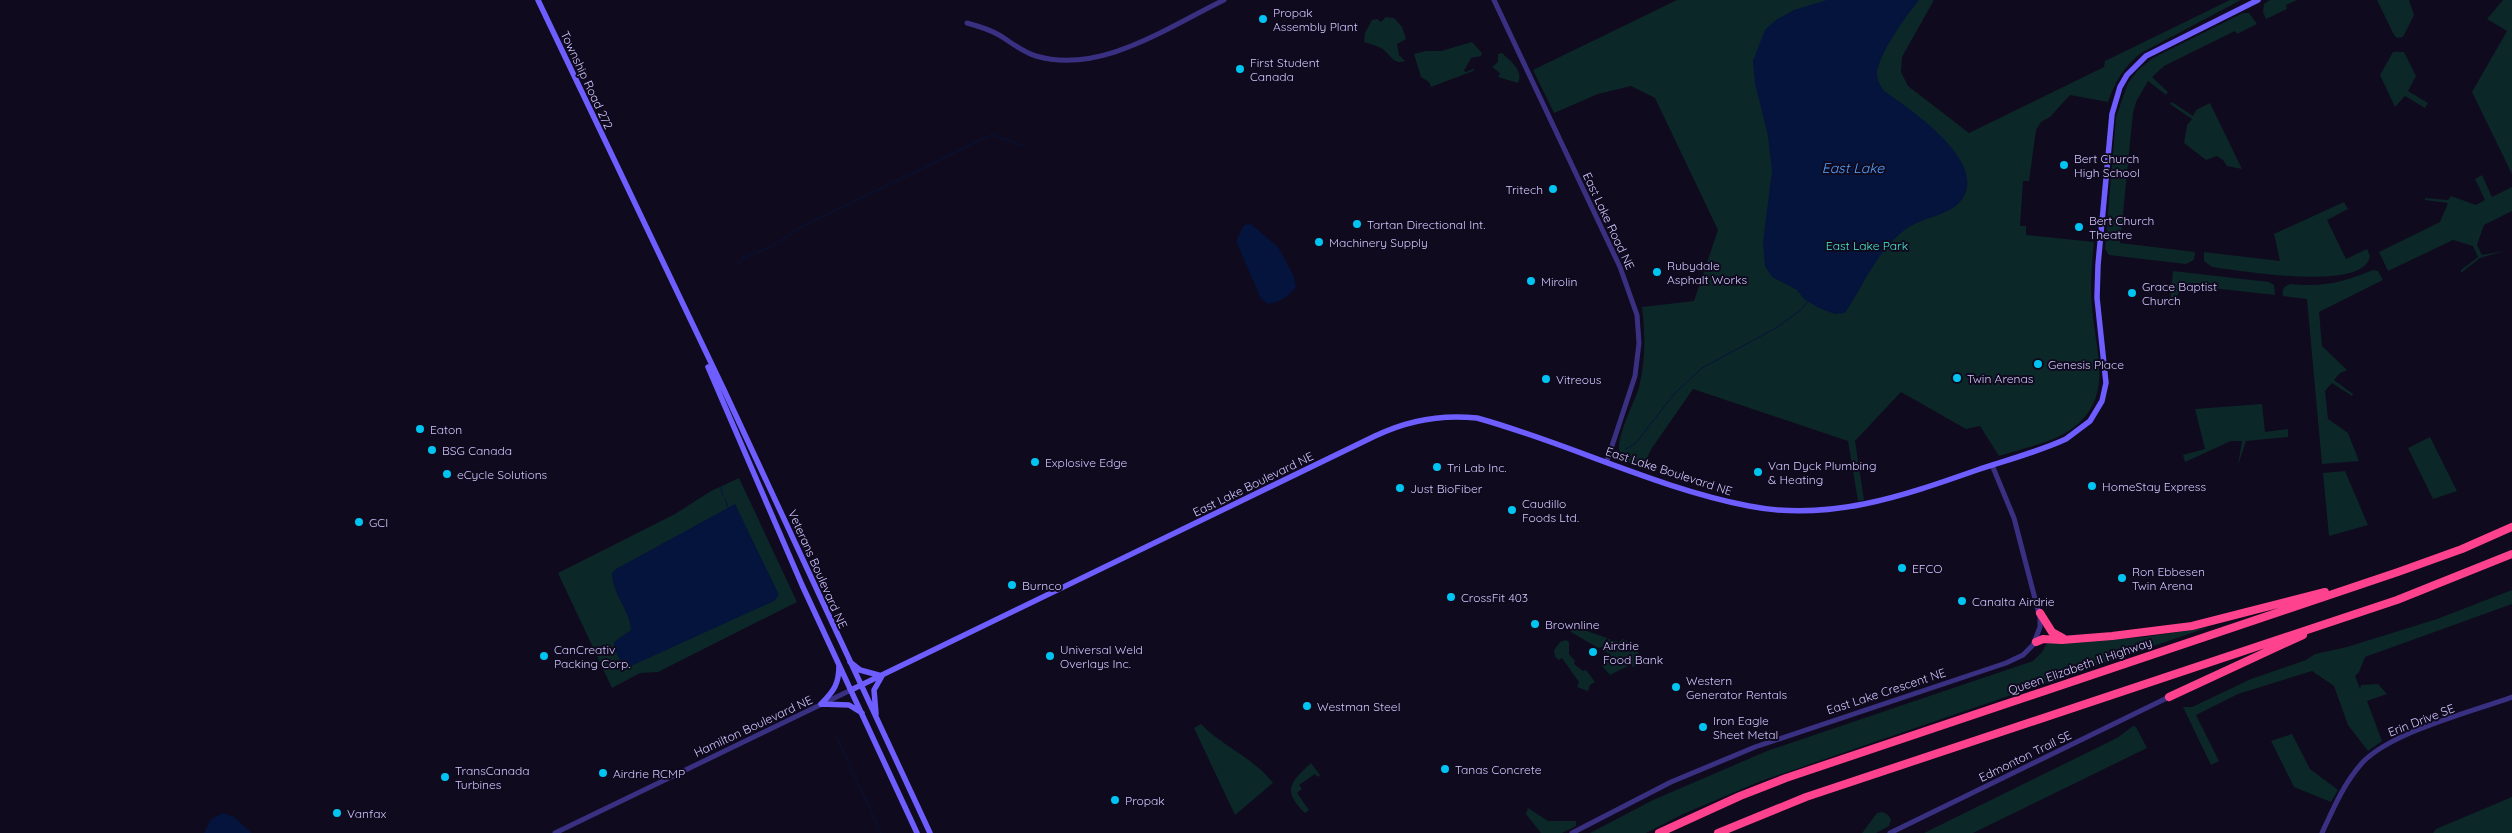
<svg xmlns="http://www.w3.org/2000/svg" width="2512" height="833" viewBox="0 0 2512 833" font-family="Quicksand,sans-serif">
  <rect width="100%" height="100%" fill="#0f0a1e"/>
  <!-- green -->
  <path fill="#0c2728" d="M1677,0h257l-32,57 -1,15 7,14 61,47 135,-66 1,-6 125,-61h11l-100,53c-17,14 -26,28 -33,49l-38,-7 -20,22 -9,5 -5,8 -7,51h-6l-3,45h6v9l68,7c-2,22 -4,43 -2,65 3,44 23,89 -19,121 -20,15 -50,20 -74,28l-19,-30 -14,3 -65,-37 -46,49 9,59 -6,1 -10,-60 -155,-52 -41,59 -10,20 -21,-9c-9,-17 13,-54 18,-72 7,-28 6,-53 3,-80l52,-6 24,-71 -63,-132 -24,-12 -33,8 -44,19 -21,-43z
    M2270,0h27l-11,5 1,4 -21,10 -3,-7 1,-8z
    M2377,0h32l5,15 -11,22 -6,1 -3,-3z
    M2503,0h9v174l-40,-82 35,-61 -20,-12z
    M2243,13h6l8,11 -20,10 -2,-3 -71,35 -12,11 16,15 -2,3 -18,-14 -12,21 -3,11 -13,130 75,9 -1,8 -8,4 -77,-9 -4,-6 11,-132 12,-34 10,-13 15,-12z
    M1386,17l8,1 8,9 4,12 -9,5 2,11 6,6c-11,4 -14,-5 -21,-11 -5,-4 -14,-6 -20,-8l1,-9 7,-13 5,-1 4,3z
    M1472,42l10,11 -1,3 -10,2 -7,13 2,1 9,-4 -2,3 -42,16 -2,-5 -8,-5 -7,-23 12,-3h15z
    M2393,52h11l12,24 -8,15 20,12 -3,5 -20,-12 -10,11 -15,-32z
    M1502,53c8,8 22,17 16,30l-20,-6 2,-4 -8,-6 6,-5v-8z
    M2172,102l21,14 3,-6 14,-7 32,66 -15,-3 -4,-6 -6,-4 -11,4 -22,-17 3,-18 5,-6 -22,-15z
    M2482,175l10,22 20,-10v24l-28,14 -7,20 5,10 22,-4 -24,7 -19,15v-3l17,-13 -5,-11 -20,-6 -65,31 -9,-19 61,-30 8,-19 -23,-3v-2l23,2 3,-4 25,9 9,-5 -10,-21z
    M2344,202l4,7 -21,11 19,39 21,-10 3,7c-6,37 -133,14 -158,11l-8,-6v-9l76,9 -6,-27z
    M2373,270l5,1 5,9 -64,32 3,34 25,24 -7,3 -6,7 19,14 -1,2 -20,-13 -7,8 3,28 20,14 11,28 -37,3 -15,-165 -24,-3c-1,-7 0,-9 7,-12 34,3 51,-1 83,-14z
    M2173,271l96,11 5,3 1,10 -89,-10 -14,16 -2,-1z
    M2262,404l3,28 23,-3v8l-42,4 -8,24 4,-24h-11l-46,21 -2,-7 22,-6 -10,-40z
    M2430,437l27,54 -24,8 -25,-51z
    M2345,471l23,54 -39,11 -6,-63z
    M739,478l58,124 -139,70 -18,1 -28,15 -54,-115 117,-59 36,-23z
    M2512,590v14l-147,53 -6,15 -4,4 5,13 1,-4 17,-1 9,10 -20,7 15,40 -14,10 -20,-26 -14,-39 -22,-15 -74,23 -42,21 23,46 -8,4 -28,-58h9l59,-28 55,-19 9,-6 32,-7 90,-28z
    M1575,623l6,2v4l26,9 -5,9 -4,1 -27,-16 -3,-5z
    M2209,627l-448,154 -78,33 -37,19h-56l63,-33 114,-49 266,-90 9,-9 5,-9 98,-6z
    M1608,639l11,3 4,-3c10,4 20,13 16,25l-5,3 -4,-2 -20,10 -8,-9 8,-12 -7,-4z
    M1566,640l3,2v12l6,7 -1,3 9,7 3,-1 9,12 -5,3 -2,6 -11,-4 2,-5 -17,-24 -3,2 -4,-3 -1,-7 6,-8z
    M1201,724c22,23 52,33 72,59l-38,32 -41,-87z
    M2133,726l3,1 11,21 -174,85h-49l193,-95z
    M2292,734l18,35 28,21 -7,12 -37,-15 -23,-46z
    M1311,763l9,12 -2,2 -3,-3 -16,11 3,4 -5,4 12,17 -4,3c-24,-23 -14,-31 6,-50z
    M2512,797v36h-79l3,-4z
    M1528,808l20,13h28v5l-14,7h-21l-15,-19z
    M1877,813c6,-2 11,0 14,7l-2,6 -13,7h-14z"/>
  <!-- water -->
  <path fill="#04143c" d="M1827,0h92c-13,16 -40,53 -42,73 0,7 3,12 7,18 26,18 110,74 75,112 -12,13 -41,15 -57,29 -26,21 -39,54 -57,81l-10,1 -16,-6 -15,-9 -7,-9 -25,-13 -7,-11 -2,-24 9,-71 -4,-35 -13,-53 -2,-22 12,-31 11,-10 18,-10z
    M1251,224l27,23 15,27 3,13c-6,9 -16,15 -27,17l-8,-5 -25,-58 8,-16z
    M735,504l44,91 -5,6 -143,65 -10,-3 -7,-16v-5l17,-12c-1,-20 -19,-36 -19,-57l4,-4z
    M223,813l11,4 18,16h-48l7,-14z"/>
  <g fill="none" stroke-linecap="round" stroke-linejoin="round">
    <!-- stream -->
    <path stroke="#04143c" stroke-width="1" d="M737,265l6,-7 28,-11 32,-21 184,-89 5,-2 32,11
      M1626,449l10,-6 38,-49 28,-26 74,-40 25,-18 7,-9
      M720,486l3,9
      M725,499l3,8
      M837,738l44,95"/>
    <!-- tertiary -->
    <path stroke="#3a3082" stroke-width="5" d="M1494,0l126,267 17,48 2,28 -4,33 -28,85
      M967,23c11,3 22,6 32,12 12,7 23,17 37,21 64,19 132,-29 188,-56
      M555,833l296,-143
      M1572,833l99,-51 84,-35 251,-84 17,-8 10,-10 7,-18v-9l-26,-100 -22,-53
      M1890,833l279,-136
      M2322,833c11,-24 22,-50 40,-70 29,-31 109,-51 150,-66"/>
    <!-- secondary -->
    <path stroke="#6f5eff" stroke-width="5.5" d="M538,0l187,392 205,441
      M708,367l94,218 115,248
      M850,662l10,8 22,6
      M851,690l524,-254c33,-16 65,-22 102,-18 91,25 179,70 272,88 80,16 154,-10 228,-36 30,-10 61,-18 89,-31l24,-18 12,-20 4,-18 -9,-85 1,-33 14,-151 8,-27 7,-12 19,-19 112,-56
      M821,704c13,-13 18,-20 18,-39
      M821,704l28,1 13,8
      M876,714l-2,-24 8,-14"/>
    <!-- motorway -->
    <path stroke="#ff428d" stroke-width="8" d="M2040,613l12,19 11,6
      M2036,642l7,-3 19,1 50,-4 80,-10 133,-34
      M2169,697l134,-62
      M1659,833l81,-37 46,-18 612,-206 64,-23 50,-22
      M1718,833l88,-36 591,-197 115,-46"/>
  </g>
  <!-- markers -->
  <g fill="#00c5f2" stroke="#0f0a1e" stroke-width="2">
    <circle cx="1263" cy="19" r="5"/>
    <circle cx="1240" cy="69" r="5"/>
    <circle cx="2064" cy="165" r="5"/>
    <circle cx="1553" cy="189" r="5"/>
    <circle cx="1357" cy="224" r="5"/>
    <circle cx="2079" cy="227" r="5"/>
    <circle cx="1319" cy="242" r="5"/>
    <circle cx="1657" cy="272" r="5"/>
    <circle cx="1531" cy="281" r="5"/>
    <circle cx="2132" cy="293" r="5"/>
    <circle cx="2038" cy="364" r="5"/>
    <circle cx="1957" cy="378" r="5"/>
    <circle cx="1546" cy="379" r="5"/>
    <circle cx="420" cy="429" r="5"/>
    <circle cx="432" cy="450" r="5"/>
    <circle cx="1035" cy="462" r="5"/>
    <circle cx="1437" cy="467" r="5"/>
    <circle cx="1758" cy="472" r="5"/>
    <circle cx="447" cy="474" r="5"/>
    <circle cx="2092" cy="486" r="5"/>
    <circle cx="1400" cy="488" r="5"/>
    <circle cx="1512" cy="510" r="5"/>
    <circle cx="359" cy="522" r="5"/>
    <circle cx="1902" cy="568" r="5"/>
    <circle cx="2122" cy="578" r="5"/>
    <circle cx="1012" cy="585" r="5"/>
    <circle cx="1451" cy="597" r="5"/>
    <circle cx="1962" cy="601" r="5"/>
    <circle cx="1535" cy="624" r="5"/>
    <circle cx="1593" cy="652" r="5"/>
    <circle cx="544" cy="656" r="5"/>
    <circle cx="1050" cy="656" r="5"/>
    <circle cx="1676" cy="687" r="5"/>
    <circle cx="1307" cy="706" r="5"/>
    <circle cx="1703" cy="727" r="5"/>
    <circle cx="1445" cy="769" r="5"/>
    <circle cx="603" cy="773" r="5"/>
    <circle cx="445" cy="777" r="5"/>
    <circle cx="1115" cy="800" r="5"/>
    <circle cx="337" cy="813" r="5"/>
  </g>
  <g text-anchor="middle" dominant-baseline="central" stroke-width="4" stroke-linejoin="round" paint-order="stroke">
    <!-- poi labels -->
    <g font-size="12" fill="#d2c7ff" stroke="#0f0a1e" text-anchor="start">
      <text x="1273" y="12">Propak<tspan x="1273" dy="14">Assembly Plant</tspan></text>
      <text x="1250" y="62">First Student<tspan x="1250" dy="14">Canada</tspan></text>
      <text x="2074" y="158">Bert Church<tspan x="2074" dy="14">High School</tspan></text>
      <text x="1543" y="189" text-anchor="end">Tritech</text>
      <text x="2089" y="220">Bert Church<tspan x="2089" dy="14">Theatre</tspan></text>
      <text x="1367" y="224">Tartan Directional Int.</text>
      <text x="1329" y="242">Machinery Supply</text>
      <text x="1667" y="265">Rubydale<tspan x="1667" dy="14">Asphalt Works</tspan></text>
      <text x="1541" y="281">Mirolin</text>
      <text x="2142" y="286">Grace Baptist<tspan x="2142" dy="14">Church</tspan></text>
      <text x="2048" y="364">Genesis Place</text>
      <text x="1967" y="378">Twin Arenas</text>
      <text x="1556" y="379">Vitreous</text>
      <text x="430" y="429">Eaton</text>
      <text x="442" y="450">BSG Canada</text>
      <text x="1045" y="462">Explosive Edge</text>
      <text x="1768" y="465">Van Dyck Plumbing<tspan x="1768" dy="14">&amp; Heating</tspan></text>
      <text x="1447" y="467">Tri Lab Inc.</text>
      <text x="457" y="474">eCycle Solutions</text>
      <text x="2102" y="486">HomeStay Express</text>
      <text x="1410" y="488">Just BioFiber</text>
      <text x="1522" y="503">Caudillo<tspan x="1522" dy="14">Foods Ltd.</tspan></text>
      <text x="369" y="522">GCI</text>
      <text x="1912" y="568">EFCO</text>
      <text x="2132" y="571">Ron Ebbesen<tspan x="2132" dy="14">Twin Arena</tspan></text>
      <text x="1022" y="585">Burnco</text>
      <text x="1461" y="597">CrossFit 403</text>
      <text x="1972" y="601">Canalta Airdrie</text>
      <text x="1545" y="624">Brownline</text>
      <text x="1603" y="645">Airdrie<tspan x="1603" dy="14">Food Bank</tspan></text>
      <text x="554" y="649">CanCreativ<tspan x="554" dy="14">Packing Corp.</tspan></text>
      <text x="1060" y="649">Universal Weld<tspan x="1060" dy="14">Overlays Inc.</tspan></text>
      <text x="1686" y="680">Western<tspan x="1686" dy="14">Generator Rentals</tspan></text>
      <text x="1317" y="706">Westman Steel</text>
      <text x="1713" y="720">Iron Eagle<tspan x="1713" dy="14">Sheet Metal</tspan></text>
      <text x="1455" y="769">Tanas Concrete</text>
      <text x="455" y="770">TransCanada<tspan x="455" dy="14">Turbines</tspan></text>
      <text x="613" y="773">Airdrie RCMP</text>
      <text x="1125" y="800">Propak</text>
      <text x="347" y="813">Vanfax</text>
    </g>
    <!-- street labels -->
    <g font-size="12" fill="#d2c7ff" stroke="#0f0a1e">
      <text transform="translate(587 80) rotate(65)">Township Road 272</text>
      <text transform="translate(1609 221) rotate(65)">East Lake Road NE</text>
      <text transform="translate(1669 471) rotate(18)">East Lake Boulevard NE</text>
      <text transform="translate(1253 484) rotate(-26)">East Lake Boulevard NE</text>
      <text transform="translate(818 569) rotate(66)">Veterans Boulevard NE</text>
      <text transform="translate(2080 666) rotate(-19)">Queen Elizabeth II Highway</text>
      <text transform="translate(1886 691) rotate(-18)">East Lake Crescent NE</text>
      <text transform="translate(2421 720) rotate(-21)">Erin Drive SE</text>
      <text transform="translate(753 726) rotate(-25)">Hamilton Boulevard NE</text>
      <text transform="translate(2025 756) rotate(-26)">Edmonton Trail SE</text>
    </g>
    <!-- park labels -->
    <g font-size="12" fill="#48eacf" stroke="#0f0a1e">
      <text x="1867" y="245">East Lake Park</text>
    </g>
    <!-- water labels -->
    <g font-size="14" font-style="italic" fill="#55a2ff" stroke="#0f0a1e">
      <text x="1853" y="168">East Lake</text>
    </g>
  </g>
</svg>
